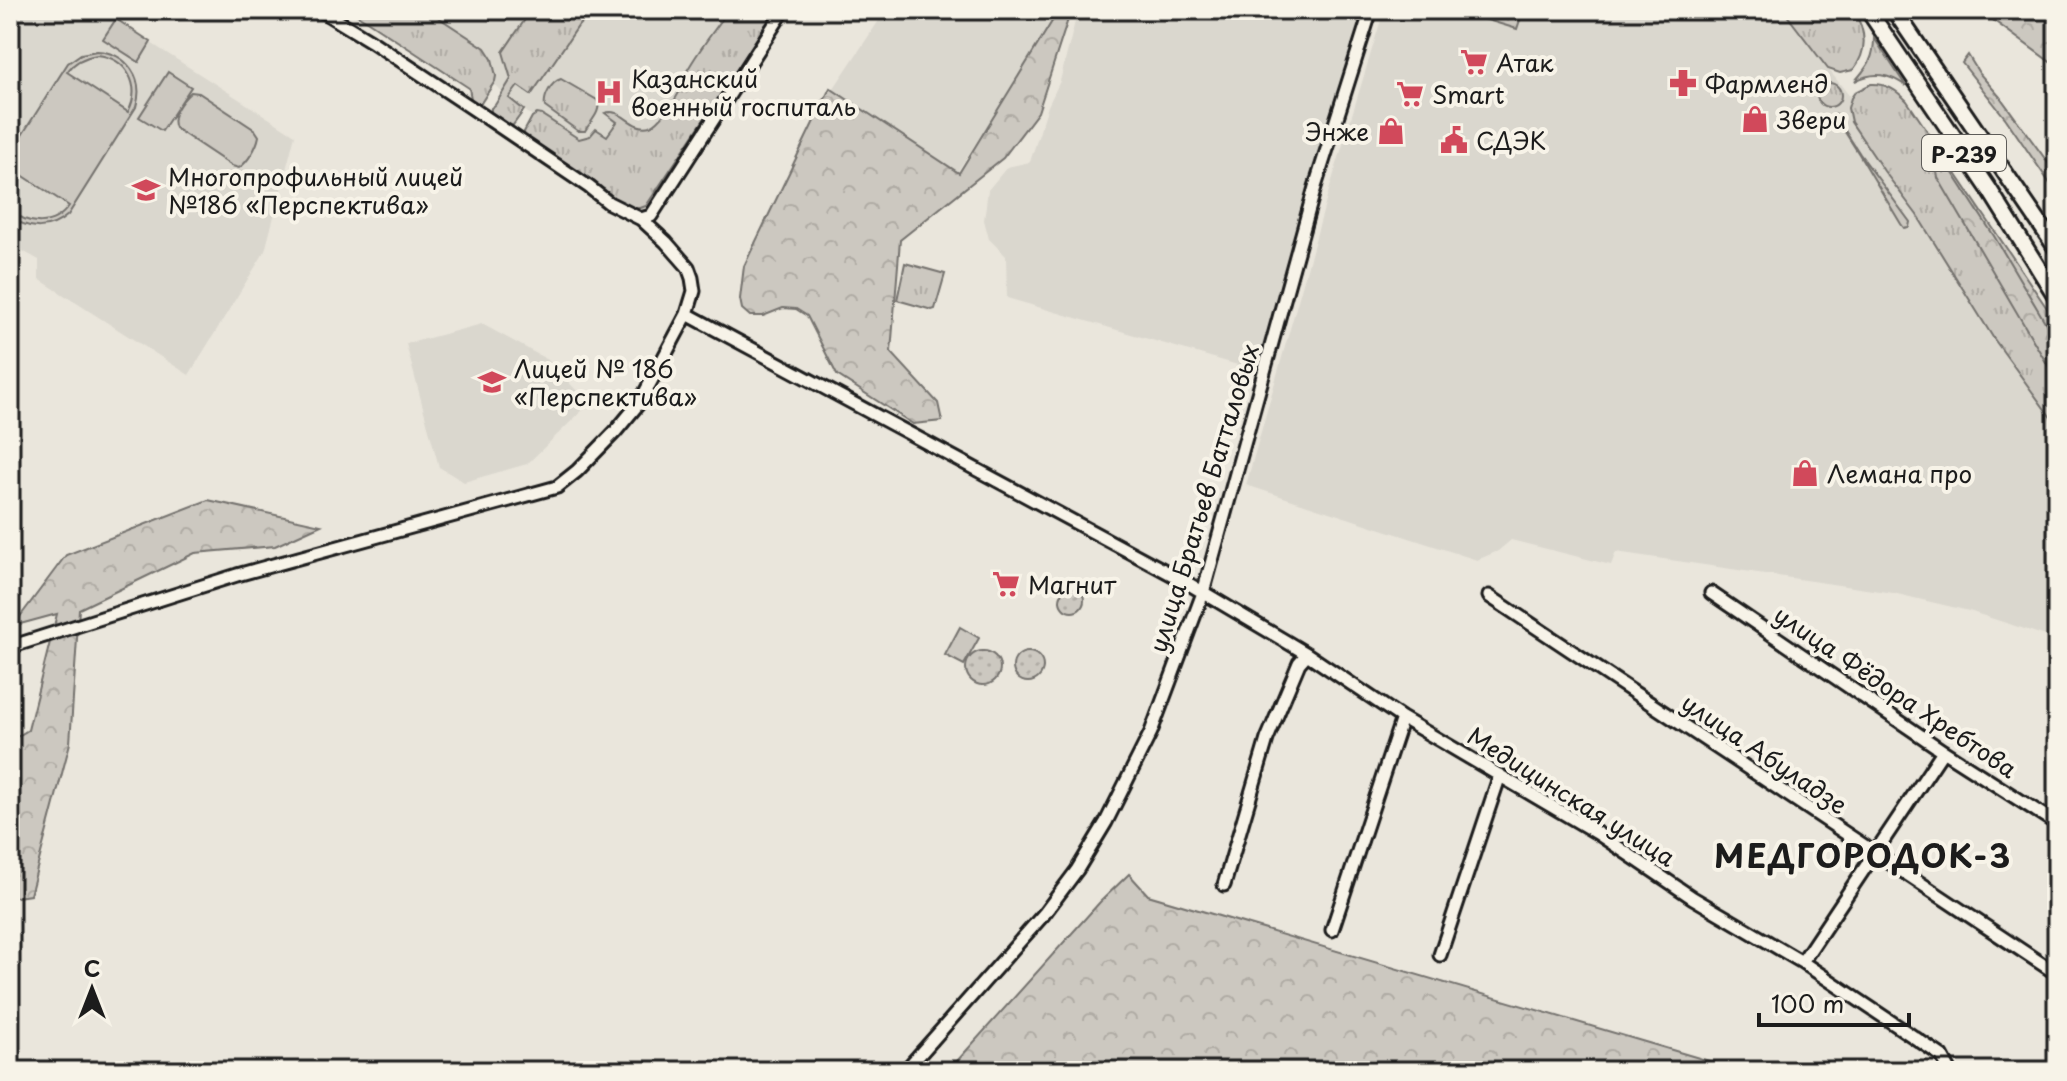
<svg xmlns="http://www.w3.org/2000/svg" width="2067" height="1081" viewBox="0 0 2067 1081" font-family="'Playpen Sans',sans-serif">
  <defs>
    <pattern id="grass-tufts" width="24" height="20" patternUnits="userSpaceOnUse" patternTransform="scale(2)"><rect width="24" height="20" fill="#ccc8c0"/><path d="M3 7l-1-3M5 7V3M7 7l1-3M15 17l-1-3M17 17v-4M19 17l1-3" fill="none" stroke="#afaba4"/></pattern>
    <pattern id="forest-crowns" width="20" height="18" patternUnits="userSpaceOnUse" patternTransform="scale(2)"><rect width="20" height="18" fill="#ccc8c0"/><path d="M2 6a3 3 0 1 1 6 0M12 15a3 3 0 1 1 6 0" fill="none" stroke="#afaba4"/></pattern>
    <pattern id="park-dots" width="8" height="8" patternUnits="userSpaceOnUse" patternTransform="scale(2)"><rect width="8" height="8" fill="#ccc8c0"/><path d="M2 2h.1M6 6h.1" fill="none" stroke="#afaba4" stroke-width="1.8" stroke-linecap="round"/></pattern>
  </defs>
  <rect width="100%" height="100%" fill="#eae6dc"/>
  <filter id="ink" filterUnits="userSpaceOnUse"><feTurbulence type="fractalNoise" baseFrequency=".0125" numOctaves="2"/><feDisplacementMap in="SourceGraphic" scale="16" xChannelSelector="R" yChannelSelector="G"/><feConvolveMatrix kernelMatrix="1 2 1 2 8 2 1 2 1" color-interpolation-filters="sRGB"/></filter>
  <g filter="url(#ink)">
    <!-- built -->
    <path fill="#dad7ce" d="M10,10h89l196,125 -30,116 -76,124 -150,-96v-19l-29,-16z
      M374,10h398l-139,171 -105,-68 -22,-17 -8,-9 -37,-20z
      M886,10h177l-108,165 -123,-84z
      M1078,10h284l-107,360 -248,-72 -1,-42 -17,-17 -5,-19 4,-30 19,-23 23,-5 18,-56 12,-25z
      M1384,10h398l69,88 -2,4 35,69 33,44 77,124 63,87v179l-8,32 -80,-26 -76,-18 -277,-41 -5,13 -100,-25 -13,11 -21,9 -231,-75 84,-298z
      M482,324l66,36 41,44 -62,60 -63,18 -25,-15 -33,-123z"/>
    <!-- grass -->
    <path fill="url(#grass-tufts)" stroke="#74726e" stroke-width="2" d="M350,10h77l58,38 7,11 4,17 -1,5 -14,22 -9,1 -3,-16z
      M549,10h46l-16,15 -48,70 -13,-9 -9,12 15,12 -11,15 -4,1 -18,-10v-8l4,-3 16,-26 -8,-27 23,-34z
      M722,10h55l-131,196c-8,4 -13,2 -22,-1l-99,-66 -1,-7 8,-15 5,-3 5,1 37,24 11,-3 6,-7 11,7 10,-14 -12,-9c17,-6 26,18 45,13 10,-3 27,-28 31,-38 3,-5 3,-12 6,-17 11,-20 26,-39 39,-57z
      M1783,10h70c13,20 15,41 0,60l-13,3 -12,-4z
      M1874,38l32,48c-17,-12 -32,-15 -51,-5 13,-15 19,-22 19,-43z
      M561,79l36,21c6,10 -7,22 -12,31h-7l-33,-24c-2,-10 6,-25 16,-28z
      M1817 95a12 12 0 1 1 24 0a12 12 0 1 1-24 0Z
      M1871,84c15,-1 26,6 36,17l150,222v103l-63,-87 -77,-124 -33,-44 -33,-49 -3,-14 3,-10 4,-6z
      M1838,114l4,12 18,28 50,68 -1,5 -5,1 -3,-4 -42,-70 -25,-39z
      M905,263l40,11 -10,35 -3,1 -35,-10z"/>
    <!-- forest -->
    <path fill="url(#forest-crowns)" stroke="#74726e" stroke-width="2" d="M1059,10h12l-33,102 -35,46 -103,82 -9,112 47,51 4,18 -29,3 -76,-49 -30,-59 -11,-7 -13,-1 -20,8h-13l-8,-7 -2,-10 4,-33 86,-178 129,85z
      M1986,10h71v57l-68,-50z
      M1968,55l11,18 21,24 57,78v19l-51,-75 -44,-56z
      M1940,167h9l45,69 63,106v39l-119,-203 -1,-6z
      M208,500l113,25 -46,21 -80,7 -116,56 -9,134 -40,152 -20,3v-157l18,-11 29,-116 -44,12 53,-71z
      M1129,874l19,21 595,176h-795l152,-169z"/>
    <!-- park -->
    <path fill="url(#park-dots)" stroke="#74726e" stroke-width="2" d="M1484,10h24l14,4 -5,15 -36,-11z
      M1060 600a12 12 0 1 1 24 0a12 12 0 1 1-24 0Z
      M966 668a17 17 0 1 1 34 0a17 17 0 1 1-34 0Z
      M1013 667a15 15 0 1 1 30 0a15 15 0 1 1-30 0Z"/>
    <!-- garden -->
    <path fill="#ccc8c0" stroke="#74726e" stroke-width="2" fill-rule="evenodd" d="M116,19l35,23 -12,20 -36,-23z
      M97,51c30,2 48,27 39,56l-68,108c-18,16 -40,16 -58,1v-7c18,18 44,18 59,-3l-59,-39v-13l58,-91 13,-9zM97,55c30,3 45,31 31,57l-61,-40c7,-10 17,-15 30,-17z
      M168,72l23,15 -29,44 -23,-14z
      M191,92l8,1 56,37 4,6c-2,11 -11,26 -20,32l-7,-2 -57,-38c-6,-12 7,-28 16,-36z
      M960,627l19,11 -15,27 -19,-10z"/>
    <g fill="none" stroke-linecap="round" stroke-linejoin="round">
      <!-- minor casing -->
      <g stroke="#1c1c1c" stroke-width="17">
        <path id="minor" d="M641,219l10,-3 133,-206
          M687,314l497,267 123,73 95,64 195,115 96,65 109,64 140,94 8,15
          M1711,593l232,158 114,73
          M1489,596l568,378
          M10,647l227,-72 320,-88 20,-16 38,-39 25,-30 47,-88 7,-23 -2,-13 -4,-11 -22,-25 -25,-23 -32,-16 -20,-16 -108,-73 -110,-73 -51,-31
          M1224,885l43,-146 32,-76 8,-9
          M1332,930l70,-212
          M1440,955l60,-180
          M1802,962l141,-211
          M905,1071l139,-157 33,-44 29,-48 45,-90 52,-139 112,-406 56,-177"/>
      </g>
      <!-- major casing -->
      <g stroke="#1c1c1c" stroke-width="20">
        <path id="major" d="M1868,10l121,179 68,109
          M1894,10l163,239"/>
      </g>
      <!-- minor -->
      <use href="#minor" stroke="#f7f3e8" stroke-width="11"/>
      <!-- major -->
      <use href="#major" stroke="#f7f3e8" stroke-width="14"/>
    </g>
  </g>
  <!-- icons -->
  <defs>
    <g id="supermarket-bare" transform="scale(2.16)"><path d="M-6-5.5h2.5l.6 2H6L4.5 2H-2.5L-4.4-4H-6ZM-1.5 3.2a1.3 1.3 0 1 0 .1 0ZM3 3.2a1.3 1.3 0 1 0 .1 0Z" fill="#d1495b" stroke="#f7f3e8" stroke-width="2.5" paint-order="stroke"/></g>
    <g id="pharmacy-bare" transform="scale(2.16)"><path d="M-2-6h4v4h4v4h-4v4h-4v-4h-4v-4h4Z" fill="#d1495b" stroke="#f7f3e8" stroke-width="2.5" paint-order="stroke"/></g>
    <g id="hospital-bare" transform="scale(2.16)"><path d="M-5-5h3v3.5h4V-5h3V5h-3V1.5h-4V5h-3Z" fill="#d1495b" stroke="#f7f3e8" stroke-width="2.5" paint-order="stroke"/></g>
    <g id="shop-bare" transform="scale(2.16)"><path d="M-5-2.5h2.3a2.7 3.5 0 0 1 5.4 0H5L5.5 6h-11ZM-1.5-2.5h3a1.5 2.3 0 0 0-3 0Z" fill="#d1495b" stroke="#f7f3e8" stroke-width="2.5" paint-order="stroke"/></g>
    <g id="civic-bare" transform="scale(2.16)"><path d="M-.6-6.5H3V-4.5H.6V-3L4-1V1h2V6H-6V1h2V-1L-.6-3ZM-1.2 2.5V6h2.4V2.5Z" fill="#d1495b" stroke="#f7f3e8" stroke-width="2.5" paint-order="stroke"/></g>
    <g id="school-bare" transform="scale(2.16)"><path d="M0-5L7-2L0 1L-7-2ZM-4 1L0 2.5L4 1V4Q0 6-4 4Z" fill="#d1495b" stroke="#f7f3e8" stroke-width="2.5" paint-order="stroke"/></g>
  </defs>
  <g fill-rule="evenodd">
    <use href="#supermarket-bare" x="1474" y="62"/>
    <use href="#pharmacy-bare" x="1683" y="83"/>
    <use href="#hospital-bare" x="609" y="92"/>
    <use href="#supermarket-bare" x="1410" y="94"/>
    <use href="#shop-bare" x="1755" y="119"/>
    <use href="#shop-bare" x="1391" y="131"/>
    <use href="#civic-bare" x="1454" y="140"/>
    <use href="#school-bare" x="146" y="190"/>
    <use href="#school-bare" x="492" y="382"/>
    <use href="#shop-bare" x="1805" y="473"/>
    <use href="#supermarket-bare" x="1006" y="584"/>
  </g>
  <g text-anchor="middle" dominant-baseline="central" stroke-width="8" stroke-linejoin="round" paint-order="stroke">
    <!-- shield labels -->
    <rect fill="#f7f3e8" stroke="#5e5c59" stroke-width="2" x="1922" y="135" width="84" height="36" rx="6"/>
    <g font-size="22" font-weight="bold" fill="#1c1c1c">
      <text x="1964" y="153">Р-239</text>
    </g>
    <!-- poi labels -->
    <g font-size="24" fill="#1c1c1c" stroke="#f7f3e8" text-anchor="start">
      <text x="1496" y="62">Атак</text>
      <text x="631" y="78">Казанский<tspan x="631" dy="28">военный госпиталь</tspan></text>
      <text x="1705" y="83">Фармленд</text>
      <text x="1432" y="94">Smart</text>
      <text x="1777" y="119">Звери</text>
      <text x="1369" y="131" text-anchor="end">Энже</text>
      <text x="1476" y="140">СДЭК</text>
      <text x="168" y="176">Многопрофильный лицей<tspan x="168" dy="28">№186 «Перспектива»</tspan></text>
      <text x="514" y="368">Лицей № 186<tspan x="514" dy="28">«Перспектива»</tspan></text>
      <text x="1827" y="473">Лемана про</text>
      <text x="1028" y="584">Магнит</text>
    </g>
    <!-- street labels -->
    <g font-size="24" fill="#1c1c1c" stroke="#f7f3e8">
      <text transform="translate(1203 498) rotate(-73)">улица Братьев Батталовых</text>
      <text transform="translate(1896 691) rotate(34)">улица Фёдора Хребтова</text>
      <text transform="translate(1765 753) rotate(34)">улица Абуладзе</text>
      <text transform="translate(1572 796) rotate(32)">Медицинская улица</text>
    </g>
    <!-- district labels -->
    <g font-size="32" font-weight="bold" letter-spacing="2" fill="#1c1c1c" stroke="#f7f3e8">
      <text x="1863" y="855">МЕДГОРОДОК-3</text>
    </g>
  </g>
  <!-- margin -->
  <rect width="2067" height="1081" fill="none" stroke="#f7f3e8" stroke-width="40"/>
  <rect x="20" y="20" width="2027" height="1041" fill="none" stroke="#1c1c1c" stroke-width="3" filter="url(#ink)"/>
  <!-- north arrow -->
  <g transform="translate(92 989)" stroke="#f7f3e8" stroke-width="6" paint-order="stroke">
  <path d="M0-6L14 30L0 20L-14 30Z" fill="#1c1c1c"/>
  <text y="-12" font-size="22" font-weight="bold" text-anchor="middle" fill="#1c1c1c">С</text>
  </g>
  <!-- scale -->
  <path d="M1759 1013v12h150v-12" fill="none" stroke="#1c1c1c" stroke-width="4"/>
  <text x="1771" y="1013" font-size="24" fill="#1c1c1c" stroke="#f7f3e8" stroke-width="6" paint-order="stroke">100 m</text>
</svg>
